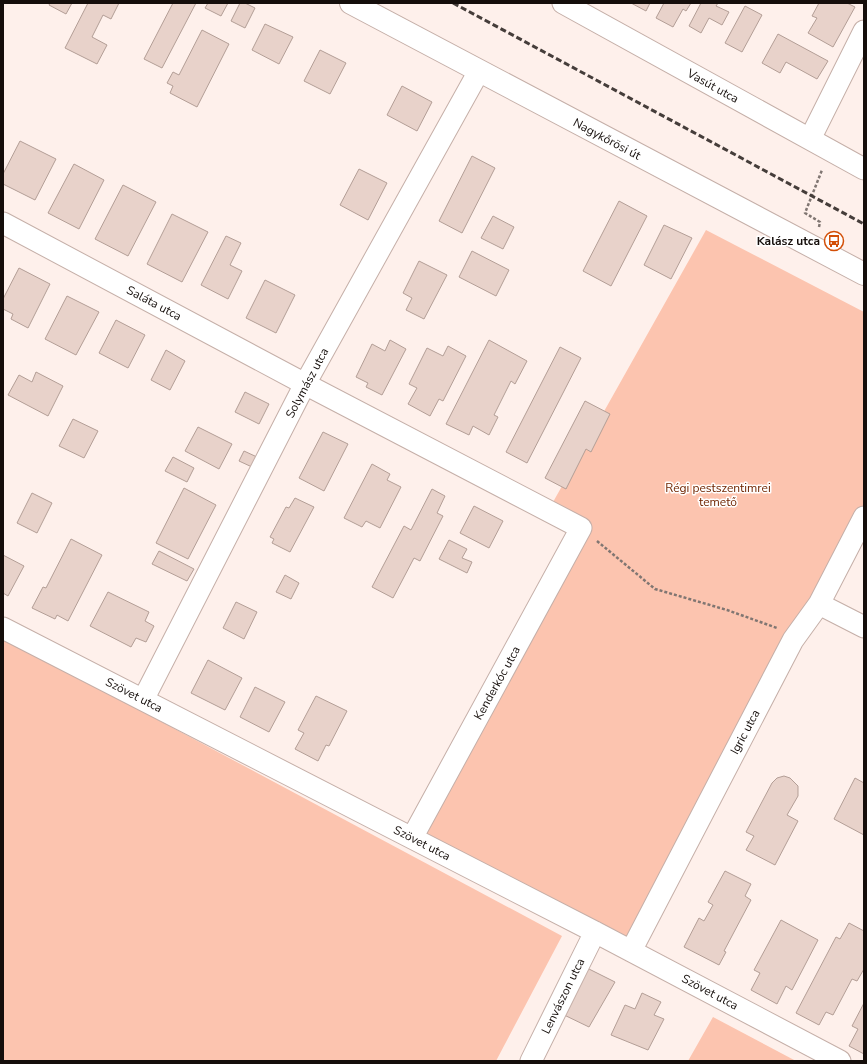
<svg xmlns="http://www.w3.org/2000/svg" width="867" height="1064" viewBox="0 0 867 1064" font-family="'Nunito Sans',sans-serif">
  <rect width="100%" height="100%" fill="#fef0eb"/>
  <!-- green -->
  <path fill="#fcc4af" d="M706,230l158,82v205l-233,434 -219,-113 169,-309 -33,-18z
    M3,637l559,299 -66,125h-493z
    M713,1017l83,44h-108z"/>
  <!-- building -->
  <path fill="#e8d2ca" stroke="#b39e96" d="M50,3h22l-6,11 -17,-9z
    M88,3h31l-8,16 -8,-4 -11,22 15,8 -10,19 -32,-16z
    M173,3h23l-34,65 -18,-9z
    M208,3h20l-7,13 -16,-8z
    M240,3h5l10,5 -10,20 -14,-7z
    M631,3h19l-4,8z
    M664,3h27l-5,8 -3,-2 -10,18 -17,-9z
    M701,3h17l-2,3 13,6 -7,13 -13,-7 -8,15 -12,-7z
    M819,3h28l8,4 -22,40 -25,-14 9,-15 -5,-2z
    M745,6l17,9 -20,37 -17,-9z
    M265,24l28,13 -14,27 -27,-14z
    M202,30l27,14 -32,63 -27,-14 3,-7 -6,-3 6,-11 6,3z
    M778,34l50,27 -11,18 -31,-17 -6,11 -18,-10z
    M320,50l26,13 -16,31 -26,-13z
    M402,86l30,16 -15,29 -30,-16z
    M20,141l36,18 -21,41 -32,-16v-10z
    M472,156l23,12 -33,65 -23,-12z
    M74,164l30,16 -25,49 -31,-16z
    M359,169l28,14 -19,37 -28,-15z
    M123,185l33,17 -28,54 -33,-17z
    M619,201l28,15 -36,70 -28,-15z
    M172,214l36,18 -26,50 -35,-18z
    M493,216l21,11 -11,22 -22,-11z
    M664,225l28,13 -21,41 -27,-14z
    M226,236l15,7 -11,22 12,6 -14,28 -27,-14z
    M472,251l37,19 -13,26 -37,-19z
    M419,261l28,14 -23,44 -18,-9 6,-12 -9,-5z
    M19,268l31,16 -22,44 -17,-9 2,-5 -10,-5v-10z
    M265,280l30,15 -19,38 -30,-15z
    M67,296l32,16 -23,43 -31,-16z
    M116,320l29,15 -17,33 -29,-15z
    M390,340l16,9 -24,46 -16,-8 2,-4 -12,-6 16,-33 13,7z
    M489,340l38,21 -12,23 -4,-3 -17,34 4,2 -9,18 -16,-9 -4,9 -23,-11z
    M448,346l18,10 -23,45 -4,-2 -9,17 -22,-12 9,-16 -8,-4 18,-36 16,8z
    M560,347l21,11 -54,105 -21,-11z
    M166,350l19,11 -15,29 -19,-10z
    M36,372l27,14 -15,30 -40,-21 11,-20 13,7z
    M245,392l24,12 -10,20 -24,-12z
    M585,401l25,13 -19,38 -5,-3 -20,40 -21,-11z
    M73,419l25,12 -14,27 -25,-12z
    M198,427l34,17 -13,25 -34,-18z
    M323,432l25,12 -24,47 -25,-13z
    M244,451l13,6 -5,10 -13,-6z
    M173,457l21,11 -7,14 -22,-11z
    M372,464l18,10 -3,6 14,7 -21,41 -14,-7 -4,6 -18,-9z
    M184,488l32,17 -28,54 -32,-16z
    M432,489l13,7 -8,17 6,3 -23,45 -6,-3 -21,40 -21,-11 32,-61 7,4z
    M32,493l20,10 -15,30 -20,-10z
    M295,498l19,9 -24,45 -18,-9 2,-4 -4,-2 16,-30 3,1z
    M474,506l29,15 -14,27 -29,-15z
    M71,539l31,16 -34,66 -11,-6 -2,4 -23,-11 11,-21 3,1z
    M449,540l18,9 -5,9 10,4 -5,11 -28,-14z
    M159,551l35,18 -7,12 -35,-17z
    M3,555l21,11 -16,30 -5,-3z
    M285,575l14,8 -8,16 -15,-7z
    M108,592l41,20 -4,9 9,5 -8,16 -10,-4 -5,9 -41,-21z
    M236,602l21,10 -13,27 -21,-11z
    M208,660l34,18 -17,32 -34,-17z
    M255,687l30,15 -16,30 -29,-15z
    M316,696l31,15 -18,35 -3,-1 -8,16 -23,-12 9,-16 -6,-3z
    M784,776l6,2 8,8v10l-11,19 11,6 -23,44 -29,-15 8,-14 -8,-4 26,-49 5,-5z
    M855,778l9,5v52l-30,-16z
    M725,871l26,13 -6,12 6,4 -27,51 2,1 -7,13 -35,-18 15,-29 5,3 9,-16 -5,-3z
    M781,920l37,20 -26,50 -6,-4 -9,18 -26,-14 9,-17 -6,-3z
    M849,923l15,8v38l-7,12 -5,-2 -19,36 -7,-3 -7,13 -23,-12 40,-76 4,2z
    M585,967l30,15 -26,45 -29,-14z
    M642,993l19,9 -7,13 10,4 -16,31 -37,-15 14,-30 10,4z
    M864,1003v51l-15,-8 9,-17 -6,-3z"/>
  <g fill="none" stroke-linecap="round" stroke-linejoin="round">
    <!-- street casing -->
    <g stroke="#c5afa8" stroke-width="23">
      <path id="street" d="M563,3l301,166
        M810,139l54,-108
        M3,223l302,161 276,144 -169,310
        M819,604l45,23
        M3,628l592,304 245,129
        M143,700l162,-316 174,-313
        M631,951l162,-311 26,-36 45,-87
        M531,1061l64,-129"/>
    </g>
    <!-- secondary casing -->
    <g stroke="#c5afa8" stroke-width="24">
      <path id="secondary" d="M351,3l513,271"/>
    </g>
    <!-- path -->
    <path stroke="#807672" stroke-width="2.5" stroke-dasharray="3 2" stroke-linecap="butt" d="M819,227l1,-5 -15,-9 17,-43
      M597,541l58,48 72,21 50,18"/>
    <!-- street -->
    <use href="#street" stroke="#fff" stroke-width="21"/>
    <!-- secondary -->
    <use href="#secondary" stroke="#fff" stroke-width="22"/>
    <!-- rail -->
    <path stroke="#453d3a" stroke-width="3" stroke-dasharray="6 3" stroke-linecap="butt" d="M453,3l411,221"/>
  </g>
  <!-- icons -->
  <defs>
    <g id="bus-ring" transform="scale(1)"><circle r="9.5" fill="#fff" stroke="#d34f07" stroke-width="1.5"/><path d="M-5-6H5V4H4V6H2V4H-2V6H-4V4H-5ZM-3.5-4V0h7V-4ZM-3.5 1.2v1.5H-2V1.2ZM2 1.2v1.5H3.5V1.2Z" fill="#d34f07"/></g>
  </defs>
  <g fill-rule="evenodd">
    <use href="#bus-ring" x="834" y="241"/>
  </g>
  <g text-anchor="middle" dominant-baseline="central" stroke-width="3" stroke-linejoin="round" paint-order="stroke">
    <!-- street labels -->
    <g font-size="12" fill="#150e0b" stroke="#fff">
      <text transform="translate(713 86) rotate(29)">Vasút utca</text>
      <text transform="translate(607 139) rotate(28)">Nagykőrösi út</text>
      <text transform="translate(154 303) rotate(28)">Saláta utca</text>
      <text transform="translate(307 383) rotate(-62)">Solymász utca</text>
      <text transform="translate(497 683) rotate(-61)">Kenderkóc utca</text>
      <text transform="translate(134 695) rotate(27)">Szövet utca</text>
      <text transform="translate(745 732) rotate(-62)">Igric utca</text>
      <text transform="translate(422 843) rotate(27)">Szövet utca</text>
      <text transform="translate(710 992) rotate(28)">Szövet utca</text>
      <text transform="translate(563 996) rotate(-64)">Lenvászon utca</text>
    </g>
    <!-- poi labels -->
    <g font-size="12" font-weight="bold" fill="#150e0b" stroke="#fff" text-anchor="end">
      <text x="820" y="241">Kalász utca</text>
    </g>
    <!-- park labels -->
    <g font-size="12" fill="#702501" stroke="#fff">
      <text x="718" y="488">Régi pestszentimrei<tspan x="718" dy="14">temető</tspan></text>
    </g>
  </g>
  <!-- border -->
  <rect width="867" height="1064" fill="none" stroke="#150e0b" stroke-width="8"/>
</svg>
